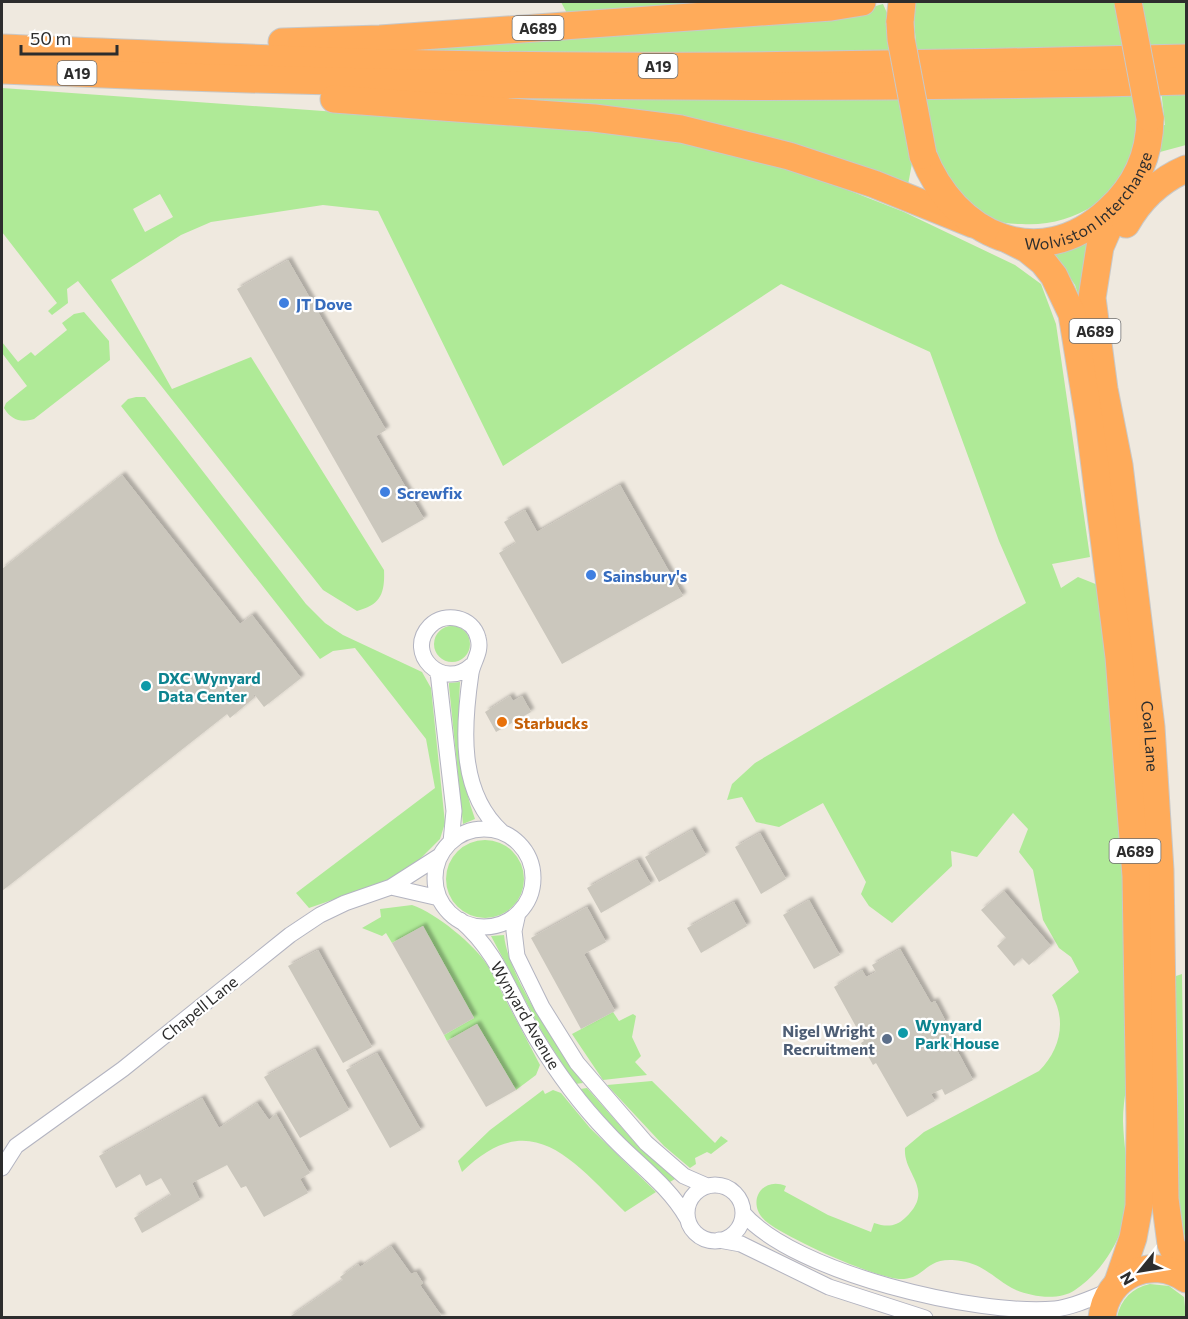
<svg xmlns="http://www.w3.org/2000/svg" width="1188" height="1319" viewBox="0 0 1188 1319" font-family="Commissioner,sans-serif">
  <defs>
    <filter id="shadow"><feDropShadow dx="3.5" dy="-3.5" stdDeviation="1.5" flood-color="#0004"/></filter>
  </defs>
  <rect width="100%" height="100%" fill="#efe9df"/>
  <!-- green -->
  <path fill="#afea97" fill-rule="evenodd" d="M561,2h244l-235,17z
    M915,2h200l9,47 -207,8 -4,-50z
    M1138,2h48v48l-34,1z
    M883,4l4,9 3,39 -511,2v-6l471,-35z
    M2,88l655,47 150,39 97,38 111,53 26,19 15,40 34,233 -38,7 9,24 17,-11 20,8c7,48 15,97 21,146 5,44 4,91 5,136 2,60 7,121 6,181 0,25 -7,49 -7,73 1,39 12,68 -1,107 -9,25 -25,47 -47,62 -16,11 -42,7 -59,0 -21,-10 -30,-25 -55,-29 -35,-6 -34,16 -57,18 -24,2 -115,-40 -136,-56 -24,-18 -7,-48 18,-37l-2,5 44,24 43,17 3,-9c12,4 22,4 31,-5 31,-29 -2,-43 0,-70l19,-16 115,-61c21,-21 28,-50 13,-76l27,-23 -8,-15 -12,-9 -16,-28 -10,-50 -14,-18 9,-23 -15,-16 -36,44 -26,-6 1,15 -60,57 -23,-17 -8,-12 5,-12 -43,-79 -44,24 -23,-5 -14,-25 -15,3 5,-16 23,-21 271,-160 -27,-62 -69,-189 -149,-68 -278,182 -125,-255 -55,-6 -112,17 -30,13 -70,45 61,109 79,-32 133,213c1,23 -3,35 -27,41l-34,-21 -245,-309 -11,8 1,14 -16,12 -4,-4 9,-8 -55,-71zM160,194l13,23 -28,15 -12,-23z
    M1186,89v56l-26,7v-27h5l-4,-35z
    M1133,92c2,19 7,40 1,59 -15,49 -62,76 -112,73 -11,0 -25,-1 -35,-7 -11,-6 -24,-18 -32,-27 -22,-24 -25,-63 -32,-93z
    M487,94l412,4 14,60 -6,32 -39,-17 -381,-69z
    M1093,239l-13,61 -5,-15 -22,-33z
    M84,312l25,29 1,19 -76,59c-13,4 -23,1 -30,-11l2,-5 21,-17 -25,-33v-11l16,20 13,-10 4,4 32,-26 -5,-7 12,-9z
    M136,397h9l4,5 157,202 19,19 18,12 79,37 9,16 14,135 -5,16 -32,32 -15,8 -84,29 -13,-15 139,-105 -9,-49 -71,-91 -22,3 -13,8 -199,-253 7,-7z
    M434 644a18 18 0 1 1 36 0a18 18 0 1 1-36 0Z
    M460,682c-3,47 -1,93 15,137l-12,5 -14,-138v-3z
    M446 879a39 39 0 1 1 78 0a39 39 0 1 1-78 0Z
    M412,905c24,8 63,40 76,61l52,99 -4,10 -20,15 -39,-66 -30,17 -3,-6 30,-17 -51,-92 -31,17 -6,-10 -4,3 -20,-8 19,-11 -1,-8z
    M504,935c4,42 54,112 79,148l-8,1 -33,-52 -51,-96z
    M1182,974l4,269 -11,-50 -5,-210 6,-7z
    M613,1012l6,9 14,-7 3,2 -4,21 9,19 -6,6 12,13 -44,5 -31,-46z
    M652,1081l63,62 6,-7 7,5 -17,13 -4,-2 -12,6 1,6 -6,4 -26,-22 -57,-61z
    M587,1088l50,57 38,34 -5,3 -46,-42 -44,-51z
    M543,1090l2,4 8,-4 8,3 29,35 66,64 -31,20c-52,-51 -94,-108 -163,-40l-4,-11 4,-4 28,-27z
    M1150,1284l19,2 15,11 2,20h-69c4,-18 15,-29 33,-33z"/>
  <!-- building -->
  <path fill="#cbc7bd" filter="url(#shadow)" d="M288,260l98,170 -10,6 48,83 -42,24 -145,-254z
    M122,475l118,149 12,-9 49,63 -37,29 -10,-13v4l-24,20 -3,-4 -225,177v-322z
    M620,485l63,111 -121,68 -63,-111 17,-10 -12,-21 21,-12 12,22z
    M510,696l3,5 9,-5 9,16 -35,20 -11,-20z
    M692,830l14,25 -47,27 -14,-25z
    M760,833l26,46 -25,15 -26,-47z
    M637,860l14,24 -50,29 -14,-25z
    M1004,891l47,55 -22,19 -7,-7 -8,8 -17,-20 9,-8 -25,-28z
    M809,900l31,55 -26,14 -31,-54z
    M734,902l13,24 -46,27 -14,-25z
    M587,907l19,35 -22,12 31,57 -34,18 -50,-91z
    M423,926l51,92 -30,17 -52,-92z
    M900,949l31,54 4,-2 11,21 -3,2 30,56 -28,15 -3,-6 -11,5 4,7 -28,16 -31,-54 -3,2 -12,-22 3,-2 -30,-54 28,-17 4,7 10,-5 -4,-7z
    M318,950l54,97 -29,16 -55,-97z
    M477,1024l39,66 -30,17 -39,-66z
    M315,1049l34,61 -49,28 -36,-61z
    M377,1053l44,77 -31,18 -44,-78z
    M202,1098l17,30 38,-25 12,17 7,-6 34,59 -10,6 8,14 -44,24 -18,-31 -5,2 -14,-23 -35,18 8,17 -58,33 -8,-15 37,-23 -10,-17 -15,8 -6,-12 -24,14 -17,-32z
    M391,1246l20,28 5,-2 7,11 -3,2 23,33h-155l55,-38 -3,-3 18,-13 2,3z"/>
  <g fill="none" stroke-linecap="round" stroke-linejoin="round">
    <!-- street casing -->
    <g stroke="#b3b4c1" stroke-width="17">
      <path id="street" d="M472,665c-29,27 -68,-12 -42,-39 15,-15 43,-9 48,12 4,14 -5,23 -7,35 -8,54 -13,119 31,159
        M438,672l16,139 -3,31
        M435 878a49 49 0 1 1 98 0a49 49 0 1 1-98 0Z
        M391,887l48,11
        M518,913l-4,18 3,25 25,51 35,56 69,80 38,33 23,10
        M460,920c39,33 50,75 76,118 20,33 44,66 71,94 27,30 60,51 80,86
        M2,1168l14,-22 107,-77 167,-134 30,-20 25,-12 46,-16 50,-32
        M687 1213a28 28 0 1 1 56 0a28 28 0 1 1-56 0Z
        M743,1213c51,60 235,103 312,96 19,-2 39,-12 56,-19
        M719,1240l22,4 88,43 96,31"/>
    </g>
    <!-- highway casing -->
    <g stroke="#c8c8c8" stroke-width="29">
      <g id="highway">
        <path d="M900,22l2,-20"/>
        <path d="M282,42l98,-3 451,-32 31,-5"/>
        <path d="M2,48c198,8 396,18 595,18 196,1 393,-3 589,-8"/>
        <path d="M2,70c394,17 789,21 1184,11"/>
        <path d="M334,99l260,19 87,11 108,27 85,28 99,40"/>
        <path id="s1" d="M923,155c31,80 116,120 185,56 28,-25 42,-56 42,-93"/>
        <path id="s2" d="M1120,201l-20,46 -8,51 12,91 15,76 32,262 9,143 5,329 6,45 15,32"/>
        <path d="M1126,224c14,-25 34,-44 60,-55"/>
        <path d="M1009,240l18,9 16,13 11,14 18,38 17,105 30,238 17,219 4,246 -1,84 -6,32 -15,44"/>
        <path d="M1102,1318c4,-43 50,-63 84,-39"/>
      </g>
    </g>
    <!-- street -->
    <use href="#street" stroke="#fff" stroke-width="15"/>
    <!-- highway -->
    <use href="#highway" stroke="#ffab5a" stroke-width="27"/>
    <!-- highway-bridge casing -->
    <g stroke="#c8c8c8" stroke-width="29" stroke-linecap="butt">
      <path id="highway-bridge" d="M1128,2l22,116
        M900,22l1,17 22,116"/>
    </g>
    <!-- highway-bridge -->
    <use href="#highway-bridge" stroke="#ffab5a" stroke-width="27"/>
  </g>
  <!-- markers -->
  <g fill="#3f7fe0" stroke="#fff" stroke-width="2">
    <circle cx="284" cy="303" r="6"/>
    <circle cx="385" cy="492" r="6"/>
    <circle cx="591" cy="575" r="6"/>
  </g>
  <g fill="#0f9aa8" stroke="#fff" stroke-width="2">
    <circle cx="146" cy="686" r="6"/>
    <circle cx="903" cy="1033" r="6"/>
  </g>
  <circle fill="#e8710a" stroke="#fff" stroke-width="2" cx="502" cy="722" r="6"/>
  <circle fill="#5c6f8a" stroke="#fff" stroke-width="2" cx="887" cy="1039" r="6"/>
  <g text-anchor="middle" dominant-baseline="central" stroke-width="4.5" stroke-linejoin="round" paint-order="stroke">
    <!-- shield labels -->
    <g fill="#fff" stroke="#6c6c6c" stroke-width="1.5">
      <rect x="512.5" y="16" width="51" height="24" rx="4.5"/>
      <rect x="638.5" y="54" width="39" height="24" rx="4.5"/>
      <rect x="57.5" y="61" width="39" height="24" rx="4.5"/>
      <rect x="1069.5" y="319" width="51" height="24" rx="4.5"/>
      <rect x="1109.5" y="839" width="51" height="24" rx="4.5"/>
    </g>
    <g font-size="15" font-weight="bold" fill="#2d2d2d">
      <text x="538" y="28">A689</text>
      <text x="658" y="66">A19</text>
      <text x="77" y="73">A19</text>
      <text x="1095" y="331">A689</text>
      <text x="1135" y="851">A689</text>
    </g>
    <!-- street labels -->
    <g font-size="16" fill="#2d2d2d" stroke="#fff">
      <text stroke="none"><textPath href="#s1" startOffset="222">Wolviston Interchange</textPath></text>
      <text stroke="none"><textPath href="#s2" startOffset="544">Coal Lane</textPath></text>
      <text transform="translate(199 1008) rotate(-39)">Chapell Lane</text>
      <text transform="translate(526 1015) rotate(60)">Wynyard Avenue</text>
    </g>
    <!-- shop labels -->
    <g font-size="16" font-weight="bold" fill="#366cbe" stroke="#fff" text-anchor="start">
      <text x="296" y="303">JT Dove</text>
      <text x="397" y="492">Screwfix</text>
      <text x="603" y="575">Sainsbury's</text>
    </g>
    <!-- culture labels -->
    <g font-size="16" font-weight="bold" fill="#0d838f" stroke="#fff" text-anchor="start">
      <text x="158" y="677">DXC Wynyard<tspan x="158" dy="18">Data Center</tspan></text>
      <text x="915" y="1024">Wynyard<tspan x="915" dy="18">Park House</tspan></text>
    </g>
    <!-- food labels -->
    <g font-size="16" font-weight="bold" fill="#c56008" stroke="#fff" text-anchor="start">
      <text x="514" y="722">Starbucks</text>
    </g>
    <!-- service labels -->
    <g font-size="16" font-weight="bold" fill="#4e5e75" stroke="#fff" text-anchor="end">
      <text x="875" y="1030">Nigel Wright<tspan x="875" dy="18">Recruitment</tspan></text>
    </g>
  </g>
  <!-- border -->
  <rect width="1188" height="1319" fill="none" stroke="#2d2d2d" stroke-width="6"/>
  <!-- north arrow -->
  <g transform="translate(1140 1271) rotate(240)" stroke="#ffffff" stroke-width="4.5" paint-order="stroke">
  <path d="M0-4.5L10 22L0 15L-10 22Z" fill="#2d2d2d"/>
  <text y="-9" font-size="16" font-weight="bold" text-anchor="middle" fill="#2d2d2d">N</text>
  </g>
  <!-- scale -->
  <path d="M21 45v9h96v-9" fill="none" stroke="#2d2d2d" stroke-width="3"/>
  <text x="30" y="45" font-size="18" fill="#2d2d2d" stroke="#ffffff" stroke-width="4.5" paint-order="stroke">50 m</text>
</svg>
